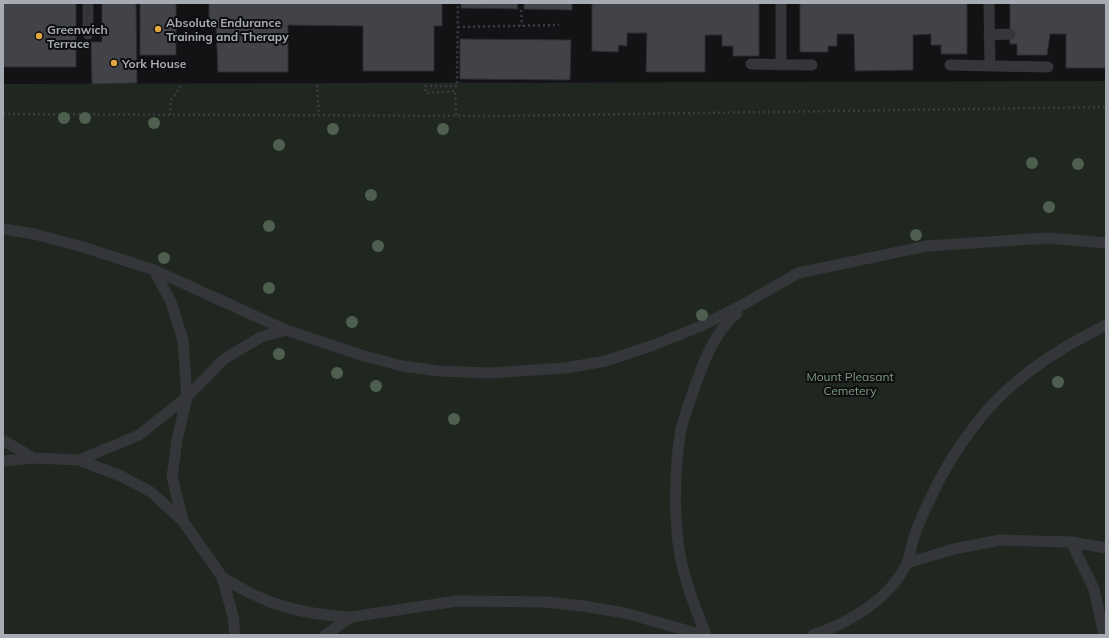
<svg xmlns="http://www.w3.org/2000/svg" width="1109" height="638" viewBox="0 0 1109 638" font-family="Mulish,sans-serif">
  <rect width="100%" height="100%" fill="#131315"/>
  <!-- green -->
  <path fill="#202721" d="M1106,81v554h-1103v-551z"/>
  <!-- building -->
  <path fill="#424348" stroke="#2d2e31" d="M3,3h73v64h-73z
    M102,3h34l1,80 -45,1 -1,-42h11z
    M140,3h36v52h-36z
    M209,3h233v23h-8v45h-71v-45l-75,-1v47h-70l-2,-46h-7z
    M461,3h56l1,6 -57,-1z
    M524,3h48v7l-48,-1z
    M592,3h167v53h-26v-10h-11v-11h-17v37h-59l1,-39h-20v13l-8,-1 -1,7 -26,-1z
    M800,3h167v51h-26v-9h-10v-11l-18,1v35l-58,1 -1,-37h-17v12h-9v6h-28z
    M1010,3h96v65h-40v-34h-16l-3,21h-30v-11h-7z
    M460,39l111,1 -1,40 -110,-1z"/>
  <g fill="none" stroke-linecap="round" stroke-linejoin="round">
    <!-- path -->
    <path stroke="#3b3c40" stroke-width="2.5" stroke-dasharray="2 3" stroke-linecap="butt" d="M521,10l1,16
      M458,27l101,-2
      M317,85l2,30
      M3,114l493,2 610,-9
      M170,115l1,-15 10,-14
      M456,115l-1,-24 -29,2 -1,-7h32l1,-83"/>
    <!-- service -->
    <path stroke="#353639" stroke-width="11" d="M88,3v31
      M989,3l1,63
      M989,35l21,-1
      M751,64l61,1
      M781,65v-62
      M950,65l98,2
      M3,229l31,5 49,13 71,23 132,60 75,25 41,11 37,5 51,2 75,-5 41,-7 48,-16 47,-19 45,-23 52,-30 129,-27 121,-8 58,5
      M154,270l17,32 12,38 4,57 -10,43 -5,37 11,44
      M3,440l30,18
      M79,460l42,16 30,16 32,29 39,56 11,39 2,19
      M3,461l31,-3 45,2 60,-25 48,-38 37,-38 37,-22 25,-7
      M1071,542l23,47 10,46
      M907,563l47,-14 46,-9 71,2 35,6
      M222,577c44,28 77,37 129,40
      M325,635l26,-18 106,-16 88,1 38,4 42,7 78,22
      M706,635c-9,-22 -17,-43 -23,-66 -10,-38 -9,-101 -2,-140 4,-16 11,-33 16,-49 10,-26 19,-49 40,-67
      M813,635c36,-12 77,-36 94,-72 3,-7 4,-16 6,-23 5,-15 12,-31 19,-45 11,-24 27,-49 43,-70 34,-45 81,-75 131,-100"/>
  </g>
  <!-- trees -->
  <g fill="#4e5f50">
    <circle cx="64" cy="118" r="6"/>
    <circle cx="85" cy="118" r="6"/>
    <circle cx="154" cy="123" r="6"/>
    <circle cx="333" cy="129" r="6"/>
    <circle cx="443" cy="129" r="6"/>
    <circle cx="279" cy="145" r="6"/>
    <circle cx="1032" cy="163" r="6"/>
    <circle cx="1078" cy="164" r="6"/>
    <circle cx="371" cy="195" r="6"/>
    <circle cx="1049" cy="207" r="6"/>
    <circle cx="269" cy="226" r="6"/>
    <circle cx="916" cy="235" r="6"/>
    <circle cx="378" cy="246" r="6"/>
    <circle cx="164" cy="258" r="6"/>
    <circle cx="269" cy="288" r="6"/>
    <circle cx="702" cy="315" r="6"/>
    <circle cx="352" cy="322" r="6"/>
    <circle cx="279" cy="354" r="6"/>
    <circle cx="337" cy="373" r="6"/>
    <circle cx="1058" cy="382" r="6"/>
    <circle cx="376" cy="386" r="6"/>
    <circle cx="454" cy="419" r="6"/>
  </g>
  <!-- markers -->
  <g fill="#e1a83f" stroke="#0e0e10" stroke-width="1.5">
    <circle cx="158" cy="29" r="4"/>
    <circle cx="39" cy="36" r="4"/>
    <circle cx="114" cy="63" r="4"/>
  </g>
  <g text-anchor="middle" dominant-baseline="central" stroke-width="4" stroke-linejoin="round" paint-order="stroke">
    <!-- poi labels -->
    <g font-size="12" font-weight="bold" fill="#a6abb4" stroke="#0e0e10" text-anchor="start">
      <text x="166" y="22">Absolute Endurance<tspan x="166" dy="14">Training and Therapy</tspan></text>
      <text x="47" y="29">Greenwich<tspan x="47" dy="14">Terrace</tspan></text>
      <text x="122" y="63">York House</text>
    </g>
    <!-- park labels -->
    <g font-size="12" fill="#7f9d80" stroke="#0e0e10">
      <text x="850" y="376">Mount Pleasant<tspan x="850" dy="14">Cemetery</tspan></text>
    </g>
  </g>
  <!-- border -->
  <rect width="1109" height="638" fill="none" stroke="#a6abb4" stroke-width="8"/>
</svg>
